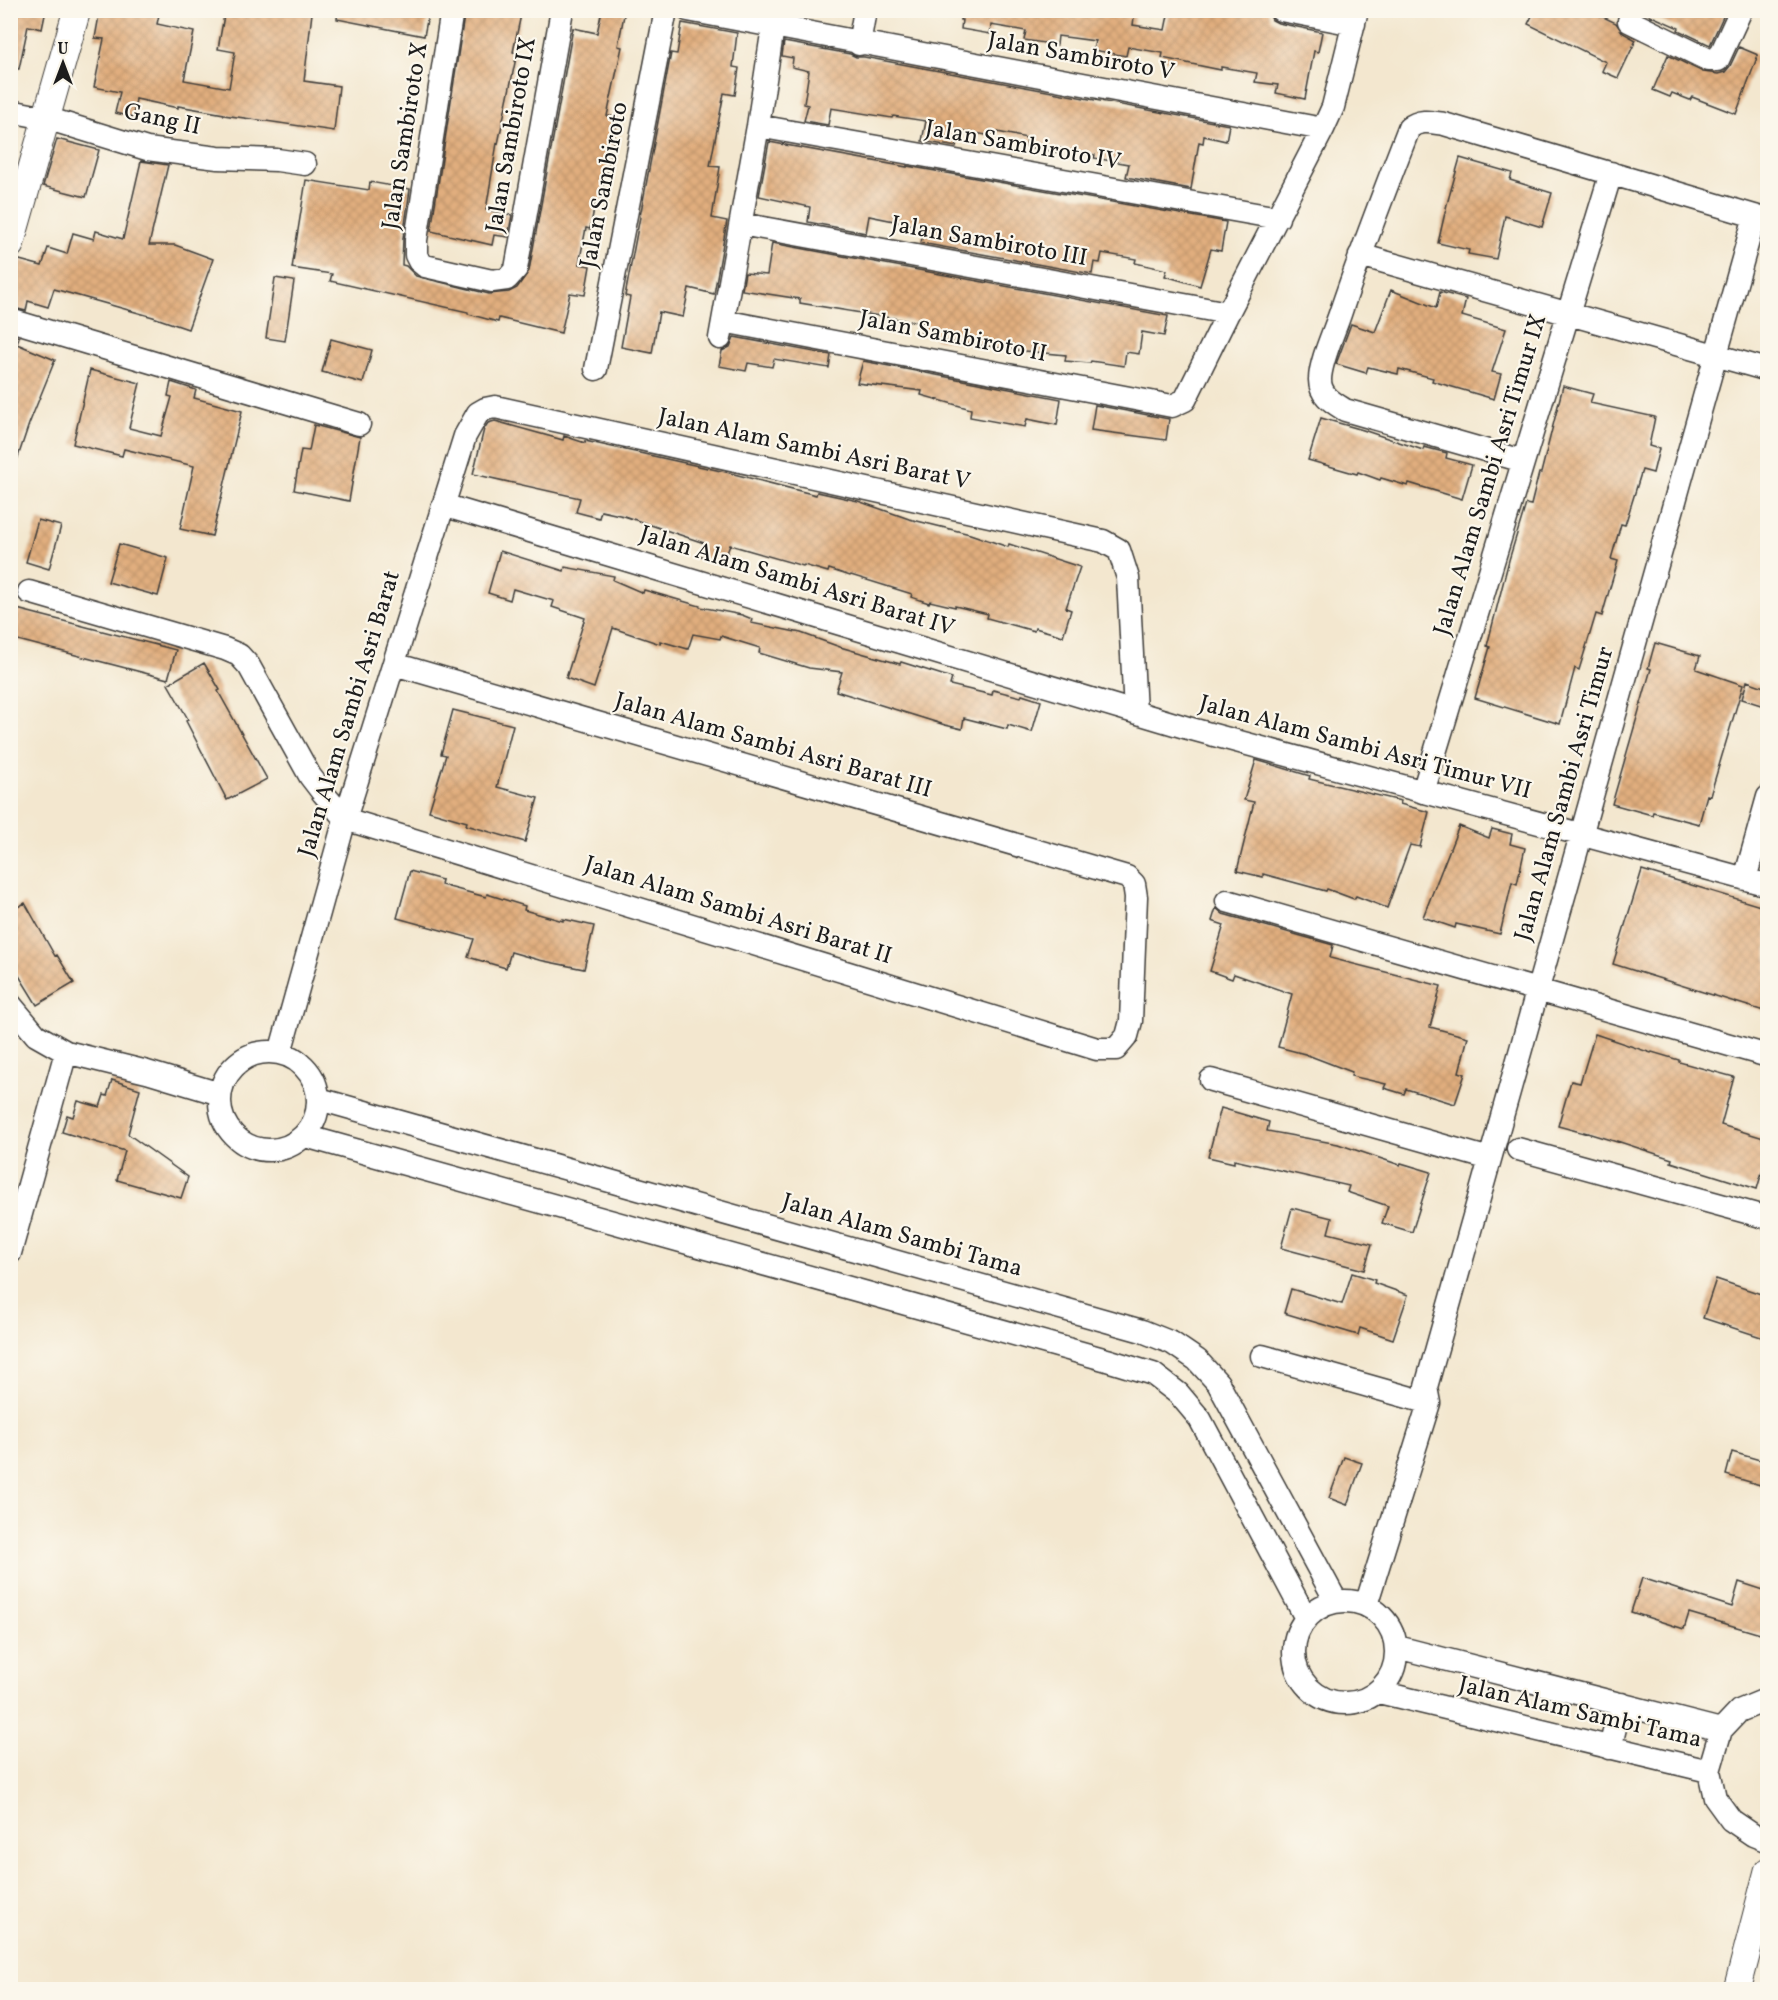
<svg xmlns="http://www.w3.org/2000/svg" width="1778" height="2000" viewBox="0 0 1778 2000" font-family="Vollkorn,serif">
  <defs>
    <pattern id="building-cross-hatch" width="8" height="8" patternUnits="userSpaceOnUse" patternTransform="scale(1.5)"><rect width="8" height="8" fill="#e1ae7e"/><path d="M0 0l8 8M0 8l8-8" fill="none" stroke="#c0956c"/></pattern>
  </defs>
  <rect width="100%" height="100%" fill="#fbf7ec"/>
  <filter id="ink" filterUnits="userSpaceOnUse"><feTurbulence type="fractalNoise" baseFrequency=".0167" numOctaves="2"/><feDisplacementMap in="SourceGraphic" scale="12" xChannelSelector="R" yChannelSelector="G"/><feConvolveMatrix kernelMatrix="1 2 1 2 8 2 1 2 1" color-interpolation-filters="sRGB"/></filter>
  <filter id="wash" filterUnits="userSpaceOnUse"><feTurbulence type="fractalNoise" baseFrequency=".008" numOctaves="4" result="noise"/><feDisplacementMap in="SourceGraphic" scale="24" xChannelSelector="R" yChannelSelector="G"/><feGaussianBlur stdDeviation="1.35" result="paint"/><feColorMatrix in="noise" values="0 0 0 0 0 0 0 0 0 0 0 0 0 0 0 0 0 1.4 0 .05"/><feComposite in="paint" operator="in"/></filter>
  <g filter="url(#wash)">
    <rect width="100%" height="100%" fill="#f3e7cf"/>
    <g id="blocks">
      <!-- building -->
      <path fill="url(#building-cross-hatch)" d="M10,10h36l-4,19 -14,-3 -9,43h-9z
        M100,10h60l-3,14 37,8 -10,48 45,8 6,-36 -17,-3 7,-39h70l17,3 -8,68 35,5 -5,45 -110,-16v-1l-46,-8v2l-42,-9 -3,18 -18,-4 5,-21 -26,-5 10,-48 -9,-1z
        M338,10h91l-5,26 -87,-17z
        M465,10h57l-9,42 4,1 -19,91 -1,-1 -11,67 26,5 -4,22 -14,-2 -2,10 -61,-14z
        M602,10h23l-7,36 4,1 -15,69 11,1 -11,56h-2l-5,31h-5l-5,25 -4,-1 -7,36 11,2 -5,29 -15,-2 -9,40 -62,-15 -1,4 -30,-8v-2l-138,-31 2,-7 -40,-6 14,-88 63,10 1,-8 40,7 -7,49 -1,27 4,1 10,10 73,18 20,-2 8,-4 12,-17 44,-243 24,5z
        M961,10h174l-2,15 32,5 4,-20h99l4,10 6,3 44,9 -4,20 -4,-1 -9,48 -29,-6 2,-8 -23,-3 2,-9 -36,-6v3l-59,-12 1,-5 -35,-6 -2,9 -33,-6 2,-9 -37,-5 -1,9 -33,-5 2,-9 -35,-6 -1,9 -29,-5 1,-9h-2z
        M1535,10h69l-3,6 15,7 7,10 13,7 -18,38 -16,-7 4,-9 -78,-38z
        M1638,10h88l-16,35 -32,-15 1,-2z
        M682,23l55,10 -4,34 6,1 -4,27 -11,-2 -14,73 10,1 -8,51 15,3 -13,73 -25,-6 -6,29 -24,-5 -7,41 -31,-6 9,-50 -5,-1 46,-243 6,1z
        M784,42l66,12 6,3h8l365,68 -3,16 -22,-5 -1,7 -4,-1 -8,47 -65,-12 3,-13 -35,-6 1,-3 -38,-7v4l-31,-5 1,-9 -35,-7 -1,5 -32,-6 -3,17 -34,-6 4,-20 -33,-5 -1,2 -61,-10 -3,17 -24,-4 4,-16 -4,-1 5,-33 -17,-4 1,-9 -11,-2z
        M1739,47l19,8 -22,59 -44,-17 -2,3 -18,-7 -2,4 -17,-7 15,-35 35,17 15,2 7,-2 5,-6z
        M57,139l42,11 -13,47 -43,-11z
        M769,142l138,25v-1l319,56 -5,29 -10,-2 -11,37 -35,-10 2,-6 -32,-7 1,-4 -34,-6 -2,10 -6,-1 -2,12 -171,-31 3,-16 -55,-11 -3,17 -58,-11 2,-15 -51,-11z
        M1460,158l52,15 -2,7 42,13 -10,34 -37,-11 -9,43 -28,-5 1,-4 -31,-7 9,-39z
        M141,161l27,4 -19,80h26l38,14 -25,70 -35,-12 -99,-28 -6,18 -20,-6 -2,10 -16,-4v-47l6,-1 26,7 6,-18 19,6 6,-21 21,6 2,-8 27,8z
        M772,243l396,73 -4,20 -22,-4 -3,22 -13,-2 -2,14 -33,-5 -1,2 -25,-2 1,-6 -42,-4 -90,-12v-4l-13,-2 2,-10 -123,-20v-4l-58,-9 3,-17 22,2z
        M275,278l19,3 -9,60 -19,-3z
        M1391,290l45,18 4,-16 26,7 -4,17 44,13 -14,43 9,2 -7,25 -62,-18 1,-3 -34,-9 -1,5 -30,-7 -2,6 -30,-9 15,-40 24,8z
        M10,334l9,3 -2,7 38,16 -26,64 -15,45h-4z
        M734,337l97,18 -2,13 -55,-9 -2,8 -24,-4 -2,8 -27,-5 3,-15 8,-4z
        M331,339l41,11 -9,33 -41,-11z
        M863,361l198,38 -4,26 -30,-6 -2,8 -55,-10 1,-8 -50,-14 1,-4 -65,-8z
        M90,370l50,13 -11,45 32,8 11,-39 -4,-1 3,-14 25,8 -2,8 48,13 -30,125 -32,-7 14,-63 -70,-17 -2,7 -49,-12z
        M1563,386l30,8 -3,9 65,14 -6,29 10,3 -6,24 -11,-3 -17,55 -4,-1 -10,35 7,2 -9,30 -7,25 -6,-2 -17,56 -4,-2 -15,56 -85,-26 15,-51 -3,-1 22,-86 17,-56 5,1 8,-32h2z
        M1095,405l74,14 -3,21 -75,-10z
        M1321,418l42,12 60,20 1,-3 23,6 -1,5 26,7 -10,34 -53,-16 -1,3 -27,-8 -1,2 -22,-8 -1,2 -49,-14z
        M495,421l68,19 1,-4 21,7v-2l145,32 86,22 1,-3 41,9 51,18 61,15 38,13 1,-3 71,23 -14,41 5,2 -8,26 -28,-8 -1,3 -47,-13 1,-4 -33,-8v1l-25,-6 -1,2 -18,-6 1,-3 -61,-19 -1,1 -21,-7 -1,3 -24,-7 -1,1 -73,-21 -7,19 -24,-9 5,-12 -80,-27 -23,-5 -2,7 -23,-6 4,-14 -107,-24 11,-45 4,-6z
        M314,425l46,12 -11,64 -55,-11 7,-40 8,1z
        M38,520l23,6 -12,43 -23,-7z
        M119,544l49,14 -10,38 -50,-14z
        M500,551l64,20 1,-4 49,9 -1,4 30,13 1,-3 56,16v1l42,8 10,4 -1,4 50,10 39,14 60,17 1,-2 51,16 -2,7 42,10 1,-5 28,7 1,-2 19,6 -9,31 -24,-7 -1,4 -43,-11 -2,11 -17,-4 -109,-34 6,-19 -33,-4 -50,-15 1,-5 -39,-12 -1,3 -27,-5 -5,15 -28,-8v3l-47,-16 -19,60 -28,-10 19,-60 -33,-11 2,-6 -41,-12 -3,11 -22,-7z
        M17,609l159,41 -8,29 -158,-41z
        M1655,643l45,13 -4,13 47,16 -33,111 -3,-1 -8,29 -46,-12 -1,3 -40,-11 39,-135 -3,-1z
        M204,663l16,27 -2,1 49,88 -40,21 -41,-79 2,-2 -20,-35z
        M1747,681l20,7v19l-25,-8z
        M453,710l60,15 -16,62 41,11 -13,44 -59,-17 1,-3 -38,-11 17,-56 -5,-1z
        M1256,760l54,16 -1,3 92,22 -1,3 29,8 -9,35 -10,-2 -23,63 -31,-12 -2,3 -27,-10 -1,2 -63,-17v3l-26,-6 17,-69 -10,-2z
        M1459,826l30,12 3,-9 20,5 -2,10 15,4 -8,36 -5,-2 -12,52 -44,-10 -1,4 -32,-11z
        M1642,870l125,38v104l-154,-48z
        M410,871l32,9 -1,5 45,12 1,-3 38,12 -1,4 39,11v-2l31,7 -10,43 -45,-9 -28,-8 -5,16 -38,-11 6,-18 -77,-21z
        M25,903l30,53 2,-1 17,28 -37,22 -19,-31 -8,4v-67z
        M1216,908l7,6 110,31 -3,13 111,28 -11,41 38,10 -9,35 6,2 -10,30 -49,-15 -2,5 -20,-6 2,-4 -35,-8 1,-4 -47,-18 -27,-7 14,-53 -58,-20 -2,5 -22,-8 14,-46 -12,-4z
        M1595,1034l56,19 1,-1 27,8v2l55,15 -13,48 46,14v16l-10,34 -86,-27 1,-3 -55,-18v1l-33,-10v1l-26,-7 13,-45 9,2z
        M112,1080l28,9 -12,45 60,43 -7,21 -64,-18 8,-29 -63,-19 5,-17 6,2 5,-16 22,6 4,-12 3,1z
        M1221,1108l48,14 -2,9 71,13 62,21 1,-2 30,9 -19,60 -30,-9 6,-17 -41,-14 2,-6 -115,-26v3l-26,-6z
        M1292,1208l40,10 -4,15 44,11 -8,26 -83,-22z
        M1352,1273l23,7 -1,3 34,12 -15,44 -33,-11 -2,7 -74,-22 7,-24 51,15z
        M1716,1279l51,17v43l-64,-21z
        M1732,1452l35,10v25l-41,-12z
        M1344,1457l18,6 -15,42 -18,-7z
        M1642,1578l90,29 7,-25 28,9v45l-78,-23 -5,16 -53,-17z"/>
    </g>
  </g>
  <g filter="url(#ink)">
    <use href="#blocks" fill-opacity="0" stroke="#3c3a37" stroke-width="1.5"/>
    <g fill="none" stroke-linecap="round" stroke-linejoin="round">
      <!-- minor casing -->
      <g stroke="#3c3a37" stroke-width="25">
        <path id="minor" d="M452,10l-36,230v15l3,6 6,5 67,15 15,-2 9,-10 46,-259
          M688,10l635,119
          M1281,10l73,14
          M1629,21l80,39h9l23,-50
          M859,44l6,-34
          M10,111l36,7 101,31 71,9 59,2 28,4
          M758,126l520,92
          M741,224l487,89
          M1360,255l408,115
          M10,320l349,104
          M723,321l449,85 13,-6 43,-87 95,-184 10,-22 24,-97
          M720,338l38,-212 15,-99
          M596,369l70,-359
          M1523,461l-178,-51c-11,-7 -25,-14 -25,-30 0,-18 14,-48 20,-66 21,-63 45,-124 69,-186 11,-9 22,-6 35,-4l324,96
          M443,505l745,223 580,157
          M29,592l196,57 14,6 10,11 61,110 13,17 22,26 752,230h19l11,-13 4,-15 5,-124 -2,-13 -7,-7 -733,-213
          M1423,792l188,-619
          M1745,879l23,-82
          M1227,901l541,155
          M10,1004l26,31 30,17 81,20 73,22
          M220 1101a49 49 0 1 1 98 0a49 49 0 1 1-98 0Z
          M280,1053l65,-234 120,-383 13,-23 7,-4 10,-2 608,134 16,9 9,28 7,134
          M1211,1080l279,79
          M319,1099l823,232 30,12 25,17 21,23 118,218
          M305,1136l802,224 46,14 26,20 21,25 106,199
          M1518,1149l250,69
          M10,1253l56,-201
          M1262,1356l167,47
          M1294 1652a51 51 0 1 1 102 0a51 51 0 1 1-102 0Z
          M1366,1605l63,-202 -3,-16 329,-1171
          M1397,1647l324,83
          M1379,1692l330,79
          M1768,1699l-29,12 -18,19 -12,41 6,27 16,22 22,15 15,6
          M1610,1748l11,-44"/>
      </g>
      <!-- tertiary casing -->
      <g stroke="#3c3a37" stroke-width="29">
        <path id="tertiary" d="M10,245l67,-235
          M1737,1990l31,-119"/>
      </g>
      <!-- minor -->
      <use href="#minor" stroke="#fff" stroke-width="22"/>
      <!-- tertiary -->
      <use href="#tertiary" stroke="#fff" stroke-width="27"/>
    </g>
  </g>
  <g text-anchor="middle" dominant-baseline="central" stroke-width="4.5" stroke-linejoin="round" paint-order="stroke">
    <!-- street labels -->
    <g font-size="24" fill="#1c1c1c" stroke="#fbf7ec">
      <text transform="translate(1081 57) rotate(10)">Jalan Sambiroto V</text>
      <text transform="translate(162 120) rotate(12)">Gang II</text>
      <text transform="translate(512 135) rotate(-80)">Jalan Sambiroto IX</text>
      <text transform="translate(406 136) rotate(-81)">Jalan Sambiroto X</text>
      <text transform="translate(1023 146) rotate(10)">Jalan Sambiroto IV</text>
      <text transform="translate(605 185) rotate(-79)">Jalan Sambiroto</text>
      <text transform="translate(989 242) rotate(10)">Jalan Sambiroto III</text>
      <text transform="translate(953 337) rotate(11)">Jalan Sambiroto II</text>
      <text transform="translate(814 450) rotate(12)">Jalan Alam Sambi Asri Barat V</text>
      <text transform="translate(1491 475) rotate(-73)">Jalan Alam Sambi Asri Timur IX</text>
      <text transform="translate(797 582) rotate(17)">Jalan Alam Sambi Asri Barat IV</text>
      <text transform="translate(350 714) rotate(-73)">Jalan Alam Sambi Asri Barat</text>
      <text transform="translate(773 746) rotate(16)">Jalan Alam Sambi Asri Barat III</text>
      <text transform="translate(1365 748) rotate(15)">Jalan Alam Sambi Asri Timur VII</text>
      <text transform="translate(1565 794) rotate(-74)">Jalan Alam Sambi Asri Timur</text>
      <text transform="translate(738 911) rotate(17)">Jalan Alam Sambi Asri Barat II</text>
      <text transform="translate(902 1236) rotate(16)">Jalan Alam Sambi Tama</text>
      <text transform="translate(1580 1713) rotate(13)">Jalan Alam Sambi Tama</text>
    </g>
  </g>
  <!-- margin -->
  <rect width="1778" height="2000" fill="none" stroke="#fbf7ec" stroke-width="36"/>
  <!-- north arrow -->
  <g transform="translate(63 63)" stroke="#fbf7ec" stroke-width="4.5" paint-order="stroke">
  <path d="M0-4.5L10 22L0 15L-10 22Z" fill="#1c1c1c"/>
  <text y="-9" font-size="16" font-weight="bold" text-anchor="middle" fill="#1c1c1c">U</text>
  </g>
</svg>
